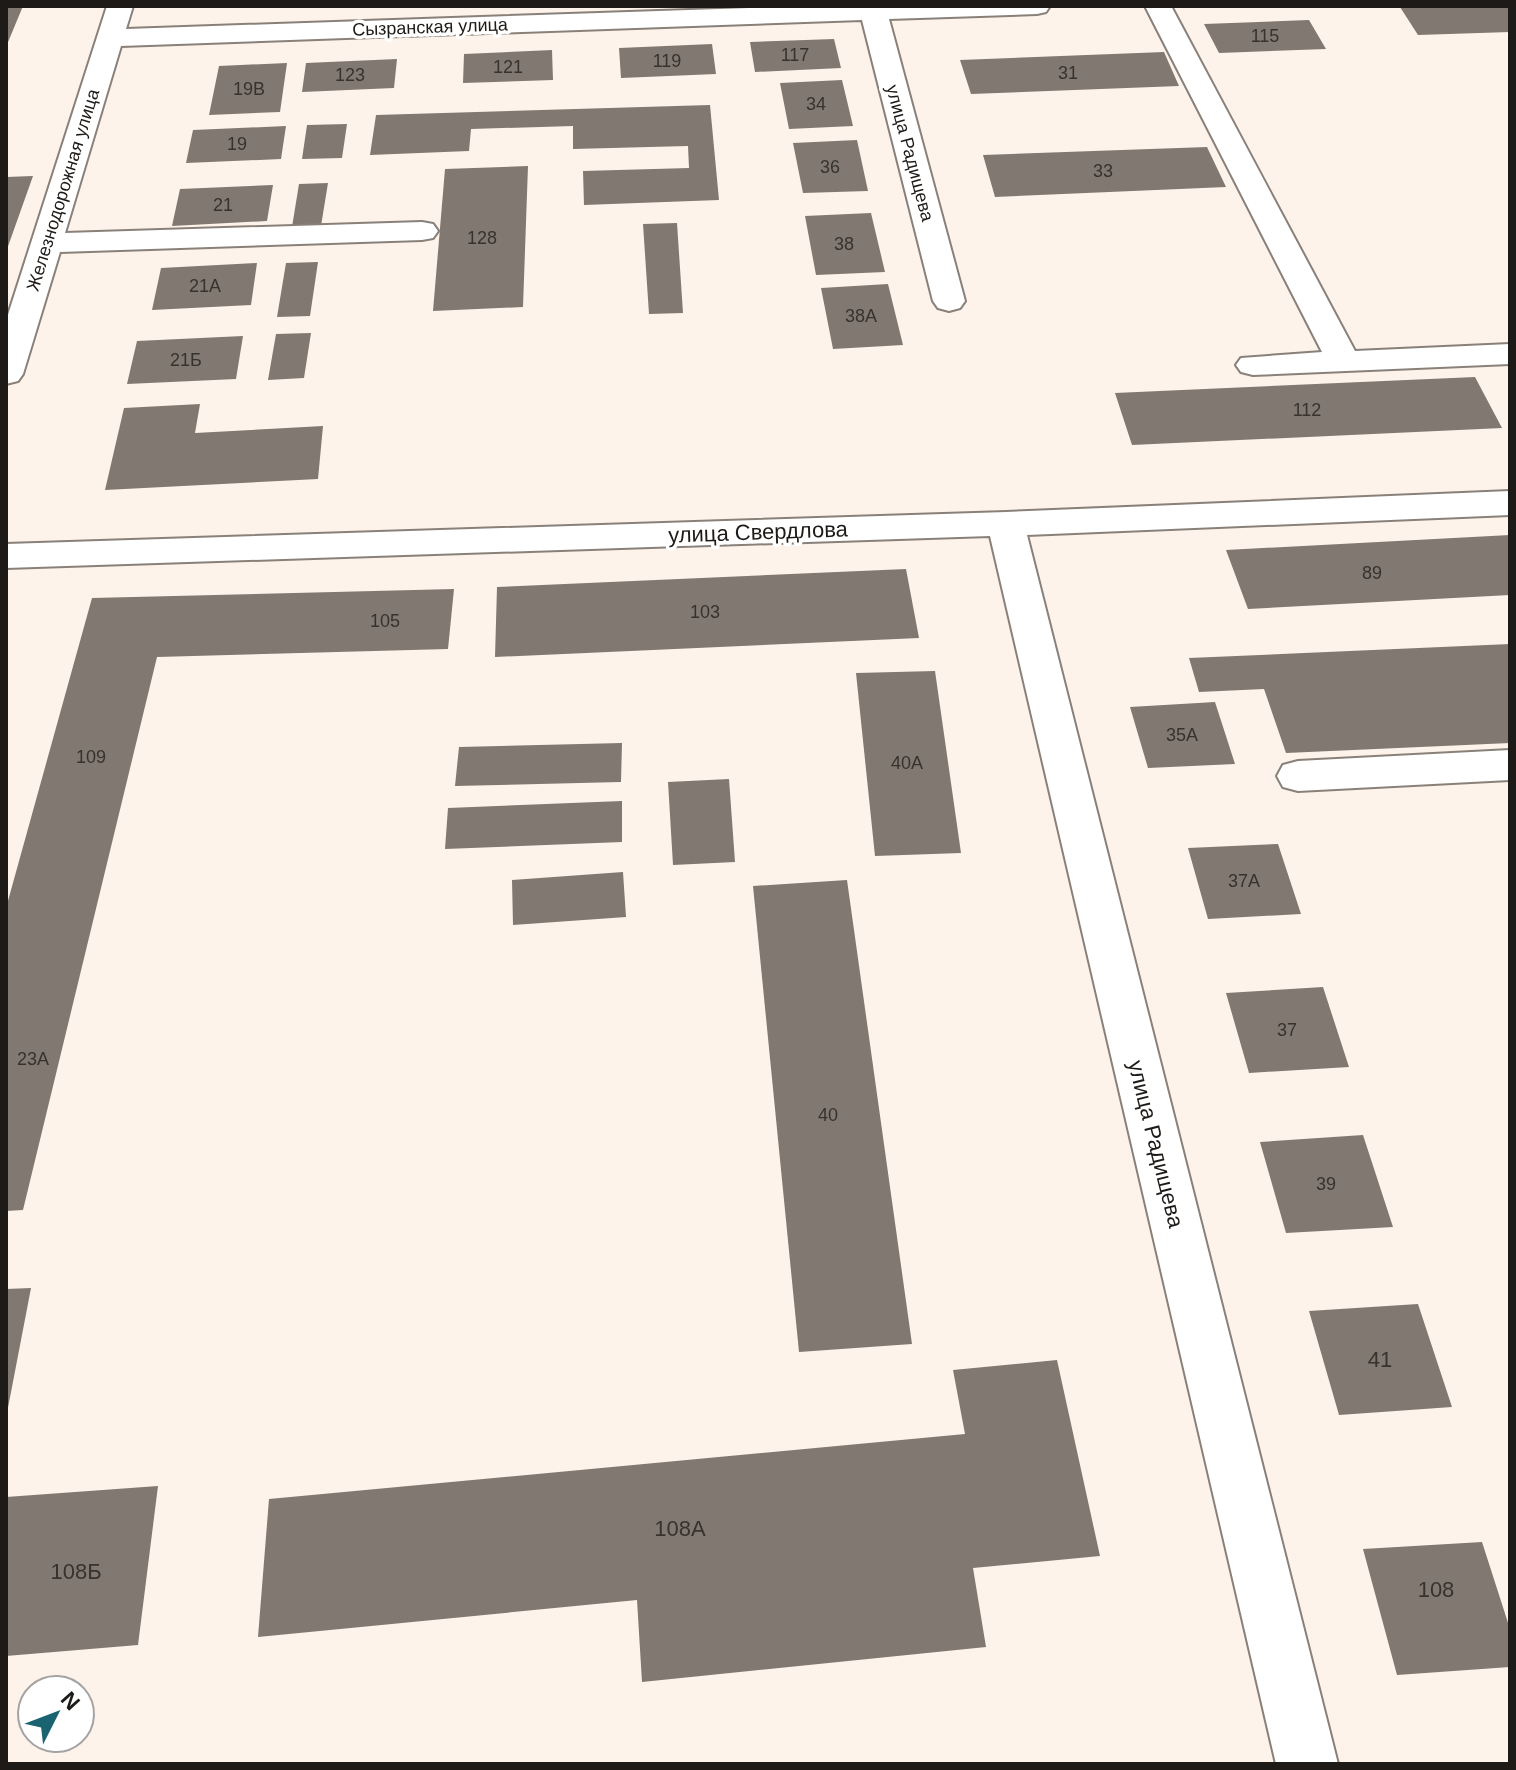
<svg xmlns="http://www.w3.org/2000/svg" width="1516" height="1770" viewBox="0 0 1516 1770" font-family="Helvetica,sans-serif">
  <rect width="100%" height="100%" fill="#fdf3ea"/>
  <!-- building -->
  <path fill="#817871" d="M6,6h17l-17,41z
    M1510,6v26l-92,3 -18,-28z
    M1309,20l17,29 -107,4 -15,-29z
    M834,39l7,29 -86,4 -5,-30z
    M712,44l4,30 -95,4 -2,-30z
    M552,50l1,30 -90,3 1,-29z
    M1164,52l15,34 -208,8 -11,-34z
    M397,59l-3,29 -92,4 4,-29z
    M287,63l-7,49 -71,3 10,-49z
    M842,80l11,46 -64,3 -9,-46z
    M710,105l9,95 -135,5 -1,-34 106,-3 -1,-22 -115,3v-23l-102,3 -2,22 -99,4 6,-40z
    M347,124l-5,34 -40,1 5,-34z
    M286,126l-5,33 -95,4 7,-33z
    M857,140l11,51 -65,2 -10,-50z
    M1207,147l19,40 -231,10 -12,-42z
    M528,166l-5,141 -90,4 12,-142z
    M33,176l-27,76v-75z
    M328,183l-7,43 -29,1 7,-43z
    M273,185l-6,36 -95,5 8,-37z
    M871,213l14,59 -69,3 -11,-59z
    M677,223l6,90 -34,1 -6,-90z
    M318,262l-8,54 -33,1 9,-54z
    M257,263l-6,42 -99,5 9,-42z
    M888,284l15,61 -70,4 -12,-61z
    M311,333l-7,45 -36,2 8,-46z
    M243,336l-7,43 -109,5 10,-43z
    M1475,377l27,51 -370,17 -17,-52z
    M200,404l-5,29 128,-7 -5,53 -213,11 19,-82z
    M1510,535v60l-262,14 -22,-59z
    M906,569l13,69 -424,19 2,-70z
    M454,589l-6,60 -291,8 -134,553 -17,1v-303l86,-310z
    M1510,644v99l-224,10 -22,-64 -65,3 -10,-34z
    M935,671l26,182 -86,3 -19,-183z
    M1215,702l20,62 -87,4 -18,-61z
    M622,743l-1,39 -166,4 4,-39z
    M729,779l6,83 -62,3 -5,-83z
    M622,801v41l-177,7 3,-41z
    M1278,844l23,70 -93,5 -20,-71z
    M623,872l3,45 -113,8 -1,-45z
    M847,880l65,464 -113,8 -46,-466z
    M1323,987l26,80 -100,6 -23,-80z
    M1363,1135l30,92 -107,6 -26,-91z
    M31,1288l-24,125h-1v-124z
    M1418,1304l34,103 -113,8 -30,-104z
    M1057,1360l43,196 -127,12 13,79 -344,35 -5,-82 -379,37 11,-138 696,-65 -12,-64z
    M158,1486l-20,159 -132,11v-159z
    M1482,1542l28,87v38l-113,8 -34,-126z"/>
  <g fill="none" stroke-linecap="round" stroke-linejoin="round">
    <!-- minor casing -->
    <g stroke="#898079" stroke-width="4">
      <path id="minor" d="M107,6h26l-7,23 679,-23h245l-4,6 -9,2 -148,5 76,282 -5,7 -11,3 -11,-3 -5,-7 -71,-281 -741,26 -56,187 357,-11 11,2 5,7 -5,7 -11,2 -362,12 -37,122 -5,7 -12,3v-63z
        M1145,6h26l184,345 155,-7v20l-257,11 -12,-3 -5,-7 5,-7 81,-6z
        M1510,491v24l-483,20 311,1229h-62l-286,-1228 -984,32v-24l1000,-32z
        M1510,750v30l-212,11 -15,-4 -6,-11 6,-11 15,-4z"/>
    </g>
    <!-- minor -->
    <use href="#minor" fill="#fff" fill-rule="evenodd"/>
  </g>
  <g text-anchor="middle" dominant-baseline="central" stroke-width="7" stroke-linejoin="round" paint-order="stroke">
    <!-- far-street labels -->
    <g font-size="18" fill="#1e1a17" stroke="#fff">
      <text transform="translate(430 27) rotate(-2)">Сызранская улица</text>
      <text transform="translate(910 153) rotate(75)">улица Радищева</text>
      <text transform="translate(63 190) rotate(-73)">Железнодорожная улица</text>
    </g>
    <!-- number labels -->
    <g font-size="18" fill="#37322e">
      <text x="1265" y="36">115</text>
      <text x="795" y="55">117</text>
      <text x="667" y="61">119</text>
      <text x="508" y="67">121</text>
      <text x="1068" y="73">31</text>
      <text x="350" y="75">123</text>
      <text x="249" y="89">19В</text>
      <text x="816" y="104">34</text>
      <text x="237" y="144">19</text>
      <text x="830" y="167">36</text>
      <text x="1103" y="171">33</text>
      <text x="223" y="205">21</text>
      <text x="482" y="238">128</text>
      <text x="844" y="244">38</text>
      <text x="205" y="286">21А</text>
      <text x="861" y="316">38А</text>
      <text x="186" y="360">21Б</text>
      <text x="1307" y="410">112</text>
      <text x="1372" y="573">89</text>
      <text x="705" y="612">103</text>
      <text x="385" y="621">105</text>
      <text x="1182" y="735">35А</text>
      <text x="91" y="757">109</text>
      <text x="907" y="763">40А</text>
      <text x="1244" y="881">37А</text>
      <text x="1287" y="1030">37</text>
      <text x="33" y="1059">23А</text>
      <text x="828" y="1115">40</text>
      <text x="1326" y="1184">39</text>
    </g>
    <!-- street labels -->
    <g font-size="22" fill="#1e1a17" stroke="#fff">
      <text transform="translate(758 532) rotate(-2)">улица Свердлова</text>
      <text transform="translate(1156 1144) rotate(76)">улица Радищева</text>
    </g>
    <!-- near-number labels -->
    <g font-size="22" fill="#37322e">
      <text x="1380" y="1359">41</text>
      <text x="680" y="1528">108А</text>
      <text x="76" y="1571">108Б</text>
      <text x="1436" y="1589">108</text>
    </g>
  </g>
  <!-- border -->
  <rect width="1516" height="1770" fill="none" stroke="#1e1a17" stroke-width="16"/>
  <!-- north arrow -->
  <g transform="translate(56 1714) rotate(48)"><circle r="38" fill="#ffffff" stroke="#a5a3a2" stroke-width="2"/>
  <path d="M0-6L14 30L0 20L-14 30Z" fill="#1a6471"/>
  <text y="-12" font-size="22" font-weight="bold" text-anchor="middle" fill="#1e1a17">N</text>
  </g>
</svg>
